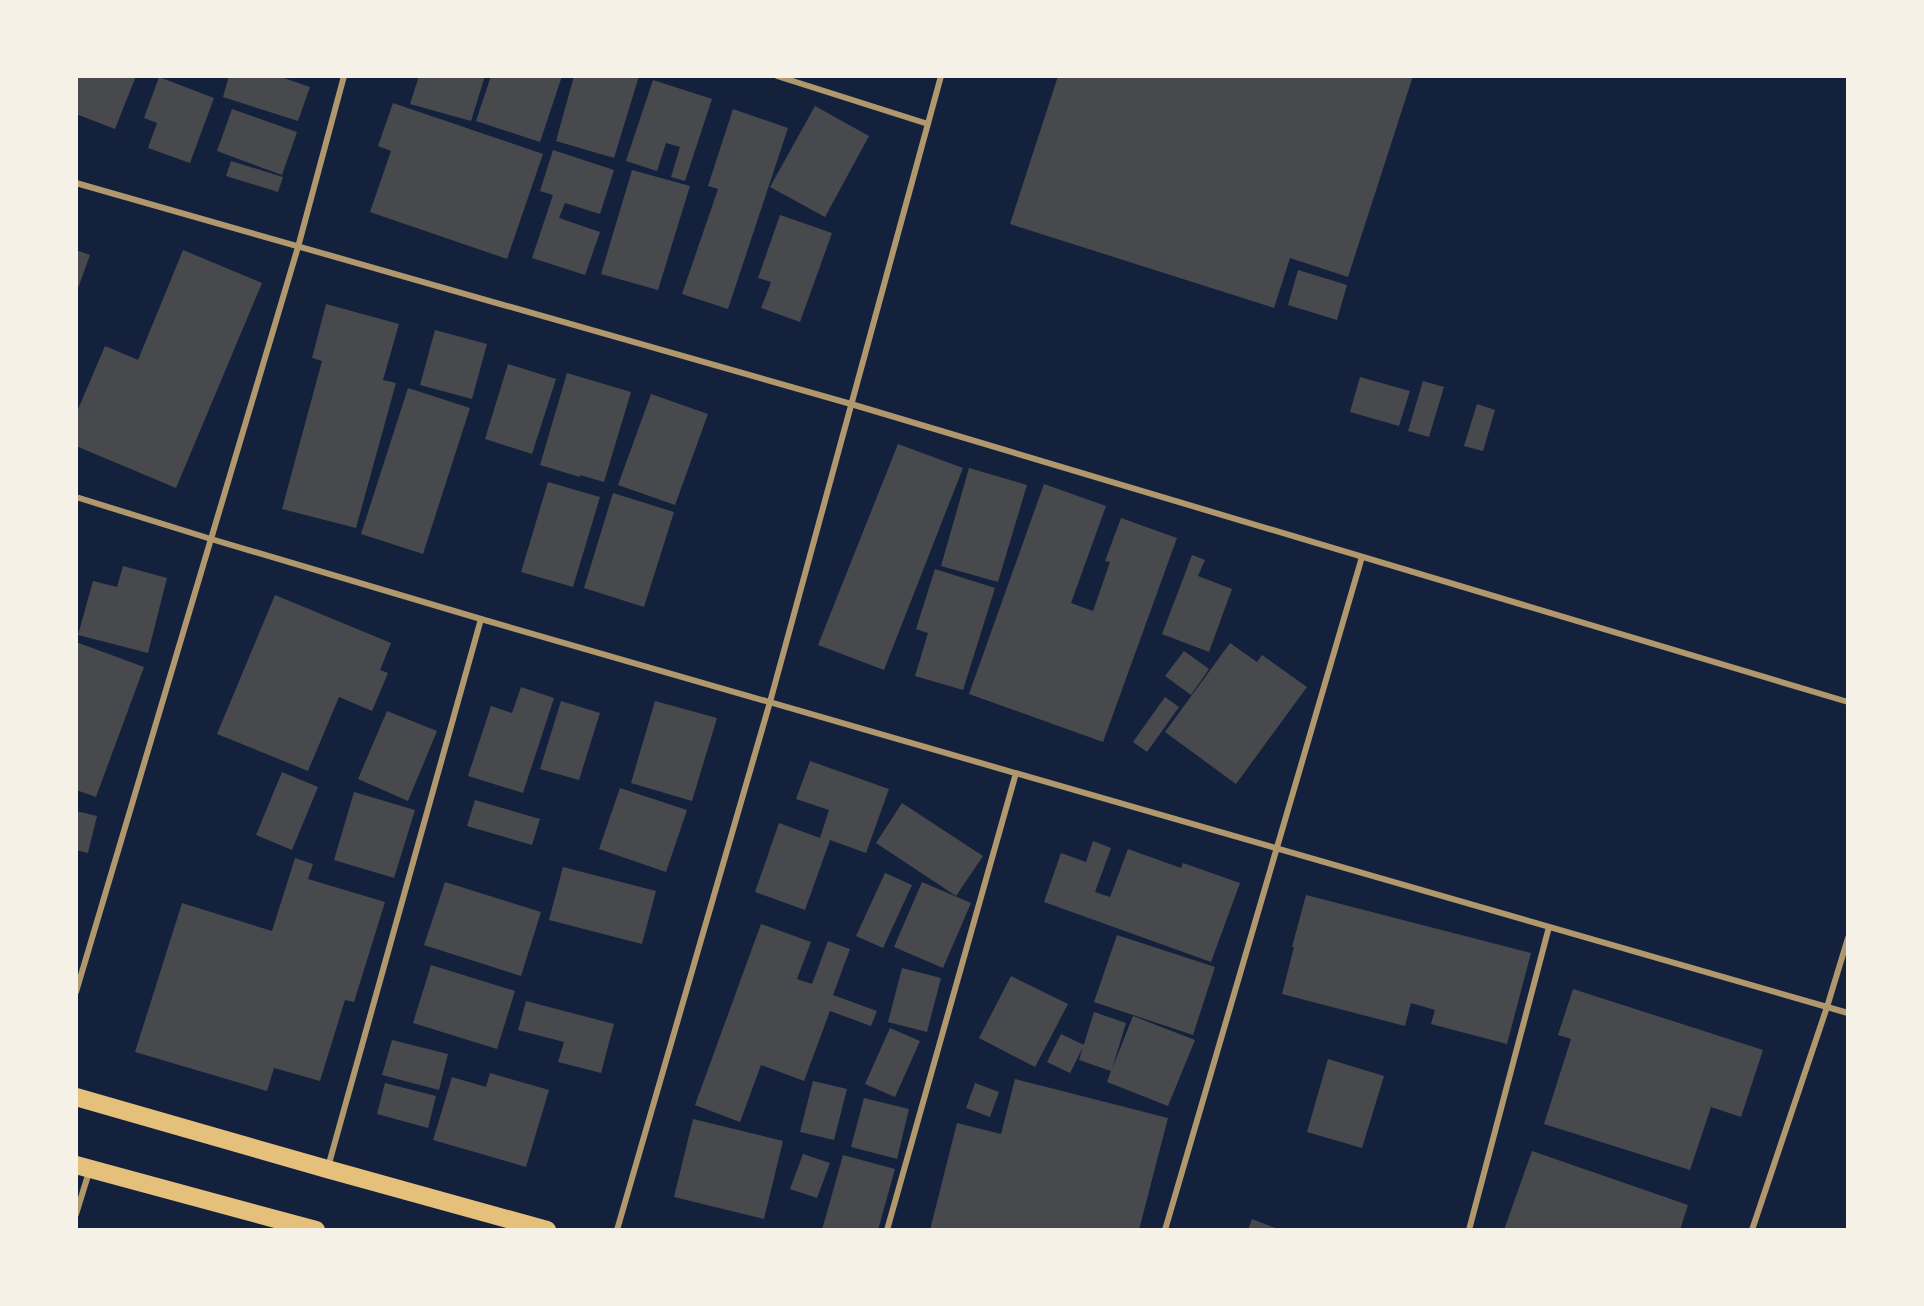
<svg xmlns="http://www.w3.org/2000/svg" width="1924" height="1306" viewBox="0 0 1924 1306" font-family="Ubuntu,sans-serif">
  <rect width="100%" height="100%" fill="#14213d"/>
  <!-- building -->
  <path fill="#48494c" d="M76,76h60l-21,53 -39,-15z
    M229,76h49l32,11 -12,34 -75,-24z
    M419,76h66l-14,45 -61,-17z
    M491,76h71l-22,66 -64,-21z
    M574,76h65l-25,82 -58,-17z
    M1058,76h355l-65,201 -58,-19 -16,50 -264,-84z
    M159,77l55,21 -24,65 -42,-15 9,-25 -13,-5z
    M653,80l59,19 -27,82 -14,-4 9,-30 -14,-4 -9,28 -31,-10z
    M393,103l150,51 -36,105 -137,-47 21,-61 -13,-5z
    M815,106l54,30 -44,81 -55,-30z
    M232,109l65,23 -15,43 -65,-24z
    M733,109l55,19 -60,181 -46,-15 36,-105 -10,-3z
    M553,150l61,20 -14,44 -35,-11 -6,15 41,14 -15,43 -53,-17 21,-63 -13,-4z
    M231,161l52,16 -5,15 -52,-16z
    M632,170l58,16 -32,104 -57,-16z
    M780,215l52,18 -32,89 -39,-14 10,-26 -13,-4z
    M76,250l14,5 -13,36h-1z
    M183,250l79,33 -86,205 -100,-42v-32l29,-68 33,14z
    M1298,270l49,15 -10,35 -49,-15z
    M326,304l73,20 -16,56 13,3 -40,145 -74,-19 40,-148 -10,-3z
    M435,330l52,14 -15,55 -52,-14z
    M508,364l48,15 -24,75 -47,-15z
    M567,373l64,19 -27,90 -24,-7v2l-40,-12z
    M1360,377l50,14 -11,35 -49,-14z
    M1423,381l21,6 -15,50 -21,-6z
    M408,388l62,20 -47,146 -62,-20z
    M651,394l57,20 -33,91 -57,-20z
    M1477,404l18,6 -12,41 -19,-5z
    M898,444l65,24 -79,202 -66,-25z
    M969,468l58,17 -29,97 -57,-16z
    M548,482l52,15 -27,90 -52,-15z
    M1044,484l62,22 -35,97 22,8 17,-49 -5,-1 16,-43 56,20 -74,204 -134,-48z
    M613,493l61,19 -30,95 -60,-19z
    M1192,555l13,5 -7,16 34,13 -23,63 -47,-18z
    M123,566l44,12 -19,75 -70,-18 15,-54 24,6z
    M935,569l60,19 -32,102 -48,-14 13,-43 -12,-4z
    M275,595l116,48 -11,27 8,3 -16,38 -33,-14 -31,74 -91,-37z
    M76,642l68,25 -48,130 -20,-7z
    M1230,643l27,19 5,-7 45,32 -71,97 -71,-52z
    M1184,651l25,18 -18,26 -26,-19z
    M521,687l33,11 -31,95 -55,-17 23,-70 21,7z
    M1165,697l14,10 -32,45 -14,-10z
    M561,701l39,12 -21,67 -39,-11z
    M655,701l62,17 -25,83 -61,-18z
    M387,711l50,20 -29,70 -50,-22z
    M810,761l79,28 -23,64 -36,-13 -25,70 -50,-18 24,-69 41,15 9,-28 -33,-11z
    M282,772l36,15 -26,63 -36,-15z
    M620,788l67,22 -21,62 -67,-23z
    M354,792l61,18 -21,68 -60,-18z
    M475,800l65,19 -8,26 -65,-19z
    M902,803l81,53 -27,40 -80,-53z
    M76,811l21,5 -9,37 -12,-3z
    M1093,841l18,7 -16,44 15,5 18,-48 53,19 2,-5 57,20 -29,79 -167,-60 17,-49 25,9z
    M295,858l18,6 -5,15 77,23 -31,100 -9,-2 -25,81 -46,-13 -7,23 -132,-39 47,-149 90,28z
    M563,867l93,24 -14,53 -93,-24z
    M885,873l27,12 -29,63 -27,-12z
    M445,882l96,30 -20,64 -97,-31z
    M922,882l49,21 -28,65 -49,-21z
    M1306,895l225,58 -24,91 -76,-20 4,-14 -24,-7 -6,23 -123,-32 12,-47h-2z
    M761,924l50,18 -14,37 15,5 16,-43 22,8 -17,46 44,16 -6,15 -41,-15 -26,70 -43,-16 -21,57 -45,-17z
    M1117,935l98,32 -22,68 -99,-33z
    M431,965l84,26 -18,58 -84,-26z
    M902,968l39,10 -14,54 -39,-10z
    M1011,976l57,28 -33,63 -56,-29z
    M1573,989l190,61 -22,67 -30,-10 -21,63 -146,-46 27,-85 -13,-4z
    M526,1001l88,23 -13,49 -43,-11 6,-20 -46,-12z
    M1094,1012l32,11 -14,46 21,-53 62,24 -27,66 -61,-24 4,-11 -32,-11z
    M890,1028l30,13 -25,56 -30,-13z
    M1061,1034l23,11 -14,28 -23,-11z
    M392,1040l56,14 -9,36 -57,-15z
    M1328,1059l56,17 -22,72 -55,-16z
    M490,1073l59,17 -23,77 -93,-27 19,-63 34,10z
    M1015,1079l153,39 -29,112h-209l27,-107 44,11z
    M813,1081l34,8 -13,51 -34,-8z
    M385,1083l51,13 -8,32 -51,-14z
    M975,1083l24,9 -9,25 -24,-9z
    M864,1098l45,11 -12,50 -46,-12z
    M693,1119l90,22 -19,78 -90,-22z
    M1532,1151l156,54 -8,25h-176z
    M803,1154l27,9 -13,35 -27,-9z
    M843,1155l52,14 -17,61h-56z
    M1252,1219l26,10v1h-30z"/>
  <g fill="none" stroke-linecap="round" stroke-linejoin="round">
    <!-- minor -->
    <path stroke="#b1986c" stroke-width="6" d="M777,76l151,48
      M76,183l775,221 997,298
      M76,497l135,42 270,80 1367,394
      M76,992l222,-745 46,-171
      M328,1167l153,-548
      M76,1214l13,-42
      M617,1230l153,-528 171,-626
      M887,1230l129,-457
      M1165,1230l197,-673
      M1469,1230l80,-303
      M1752,1230l75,-223 21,-69"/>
    <!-- motorway -->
    <path stroke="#e5c07b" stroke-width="18" d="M76,1097l251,72 220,61
      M76,1165l240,65"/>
  </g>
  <!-- border -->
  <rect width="1924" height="1306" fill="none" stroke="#f6f1e7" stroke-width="156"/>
</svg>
